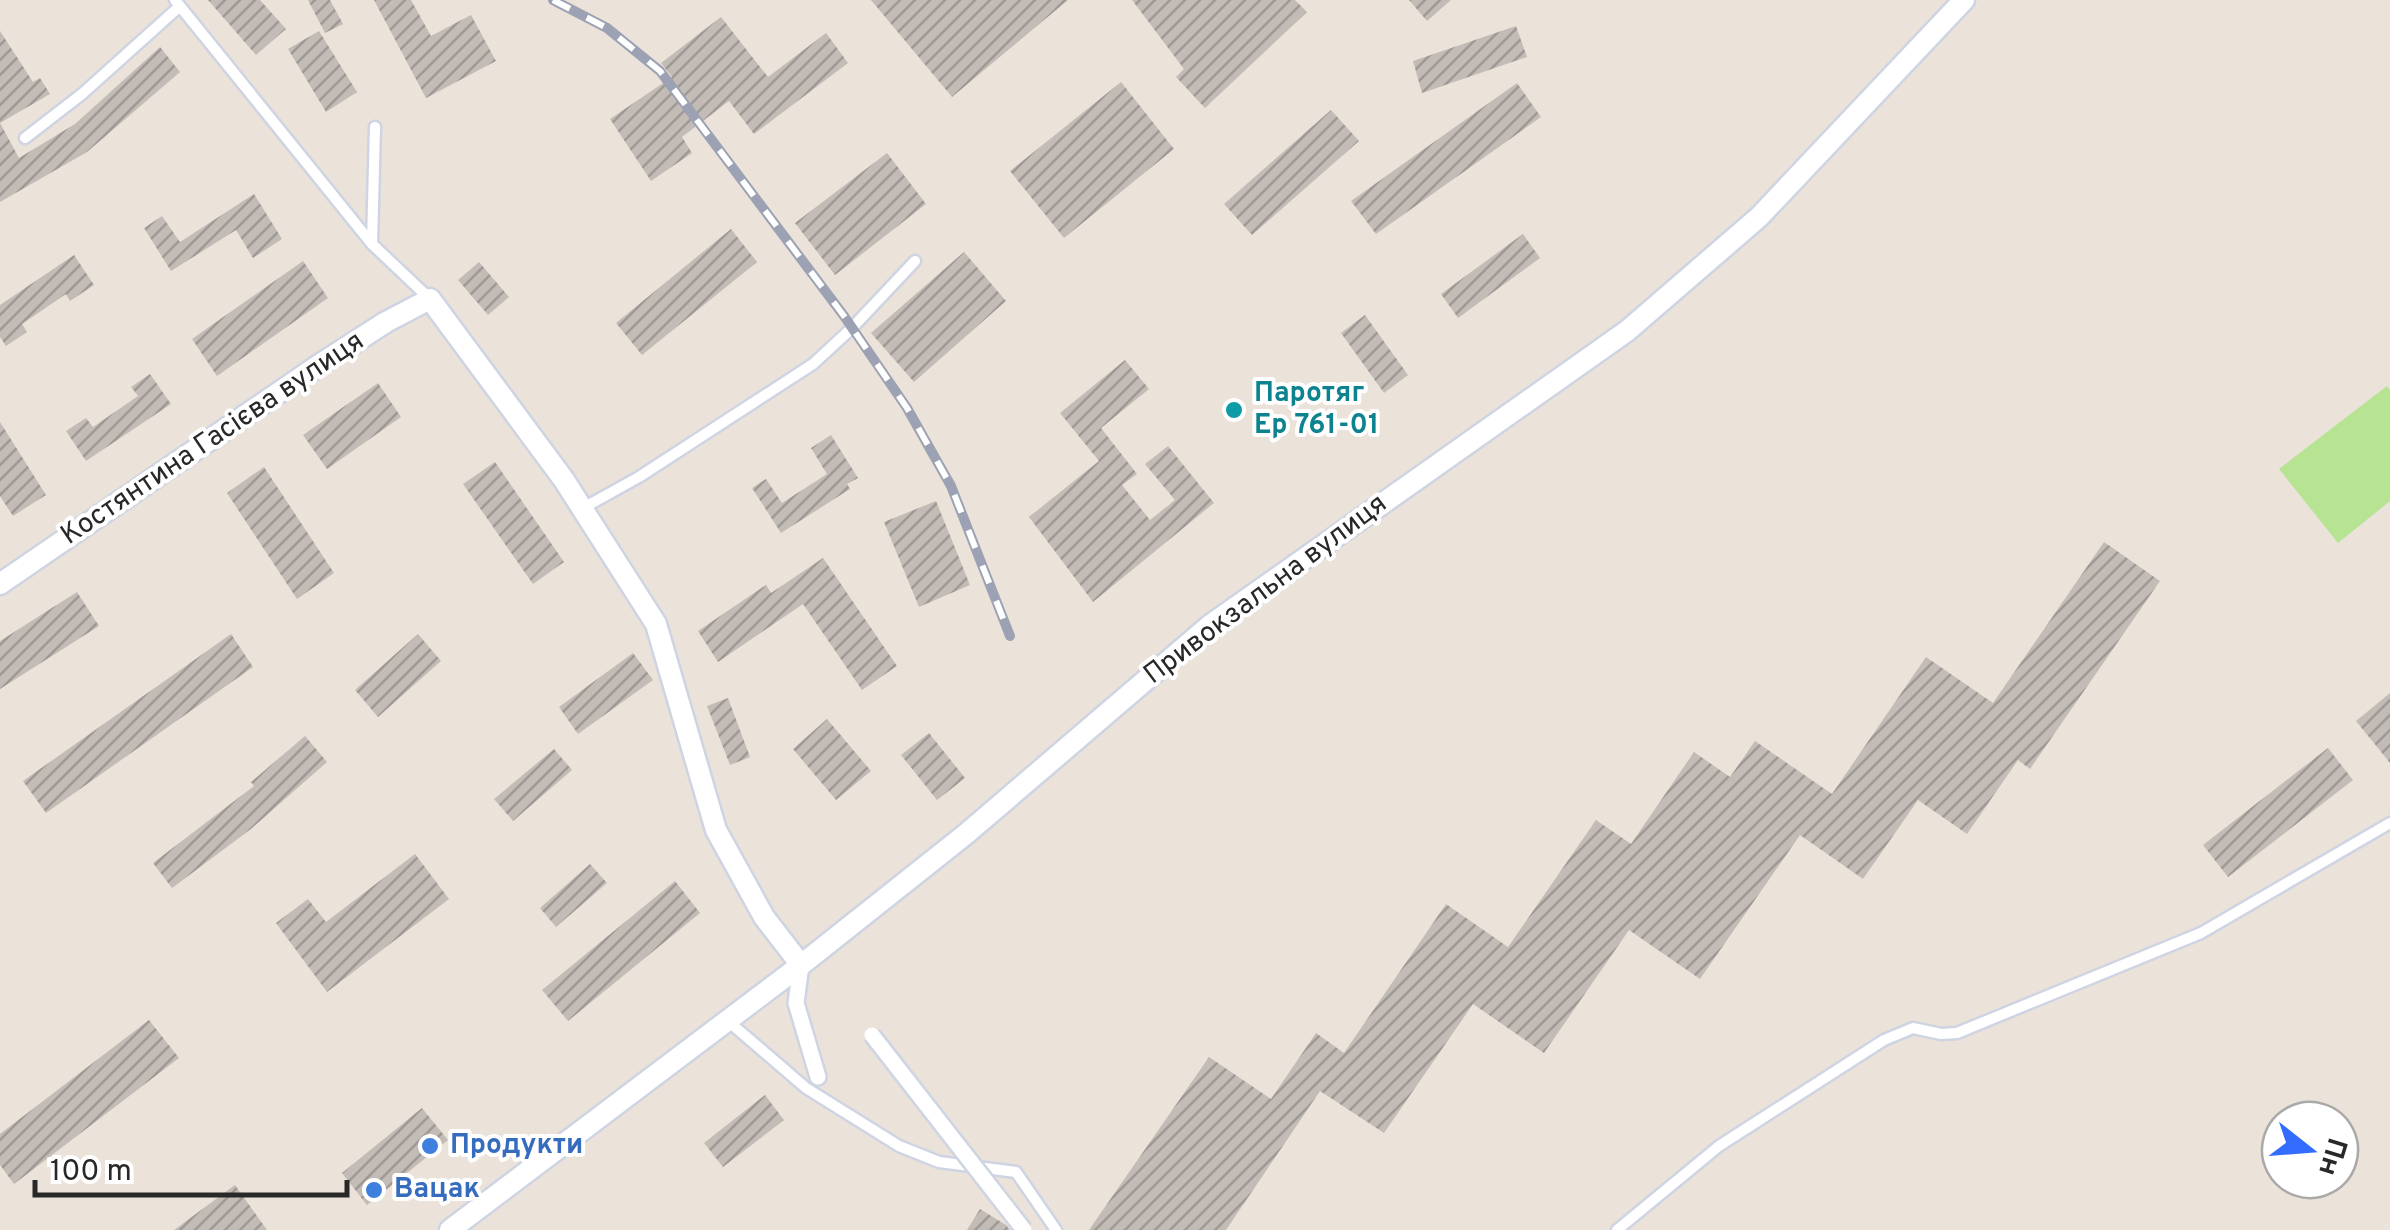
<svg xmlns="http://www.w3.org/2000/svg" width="2390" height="1230" viewBox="0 0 2390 1230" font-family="Overpass,sans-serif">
  <defs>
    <pattern id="building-hatch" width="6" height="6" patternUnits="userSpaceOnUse" patternTransform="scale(2.5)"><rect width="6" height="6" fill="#c3bcb6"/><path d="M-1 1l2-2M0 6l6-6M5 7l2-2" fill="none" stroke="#9e9994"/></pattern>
  </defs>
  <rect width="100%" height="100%" fill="#ebe2d9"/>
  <!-- green -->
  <path fill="#b6e493" d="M2387,386l3,4v111l-52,42 -59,-74z"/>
  <!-- building -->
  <path fill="url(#building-hatch)" d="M208,0h52l26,29 -30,26z
    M308,0h22l13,24 -18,9z
    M374,0h37l20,36 40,-21 25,46 -70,37z
    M871,0h197l-116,97z
    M1132,0h163l12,12 -102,96 -29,-31 8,-8z
    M1409,0h42l-24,21z
    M721,17l47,60 58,-44 22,30 -94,71 -25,-33 -47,36 10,16 -41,28 -41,-62 62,-42 -11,-14z
    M1516,26l11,31 -105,36 -9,-32z
    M0,31l33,51 7,-4 10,16 -50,29z
    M319,31l38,61 -31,20 -38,-63z
    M160,47l20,25 -93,80 -87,50v-79l19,35 56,-34z
    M1121,82l53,67 -110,89 -54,-67z
    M1517,83l24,34 -165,117 -25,-33z
    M1331,110l28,31 -107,94 -28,-31z
    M887,153l39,51 -91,71 -40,-52z
    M254,194l28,45 -29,19 -17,-28 -65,41 -27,-43 18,-12 18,26z
    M731,229l26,33 -115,93 -26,-32z
    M1523,234l17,24 -82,60 -17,-24z
    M964,252l42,49 -92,81 -43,-49z
    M74,255l20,30 -24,16 -4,-7 -44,30 5,8 -21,14 -6,-9v-32z
    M303,261l25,37 -111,78 -25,-37z
    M479,262l30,35 -21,18 -30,-35z
    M1365,315l43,60 -24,18 -43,-60z
    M1125,360l24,29 -48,39 36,46 -15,11 28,35 25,-20 -30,-36 23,-18 46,57 -121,99 -64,-85 70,-56 -39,-48z
    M150,374l21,30 -85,57 -20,-30 20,-13 7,9 45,-31 -7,-9z
    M378,383l23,34 -74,52 -24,-34z
    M0,422l46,73 -33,21 -13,-20z
    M831,435l27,43 -11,6 3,5 -69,44 -29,-45 14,-9 16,24 45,-29 -16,-26z
    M495,462l69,100 -31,22 -70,-100z
    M264,467l70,106 -37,26 -70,-106z
    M936,501l34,84 -51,22 -35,-85z
    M2104,542l56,39 -130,188 -12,-9 -51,74 -49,-34 -55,79 -63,-44 -100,144 -71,-49 -85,123 -71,-49 -89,129 -64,-42 -94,139h-137l120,-173 62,42 45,-66 28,20 102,-149 62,43 88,-127 35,24 63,-92 36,25 25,-36 77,53 94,-137 67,46z
    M823,558l74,108 -35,24 -59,-86 -85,58 -20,-31 68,-46 5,8z
    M77,592l22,34 -99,63v-48z
    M231,634l22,33 -207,146 -23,-32z
    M418,634l23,27 -63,56 -23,-27z
    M633,653l20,27 -75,54 -19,-27z
    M2390,693v70l-34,-42z
    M728,698l22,59 -20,8 -23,-59z
    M827,719l44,52 -35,29 -43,-51z
    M929,733l36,45 -28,22 -36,-45z
    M305,736l22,26 -76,67 -79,59 -19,-25 101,-77 -3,-4z
    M2328,748l25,32 -125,97 -25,-32z
    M554,749l18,21 -59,51 -19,-22z
    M415,854l34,45 -122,93 -51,-69 32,-24 18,23z
    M590,864l17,19 -51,44 -16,-19z
    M675,881l25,32 -132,108 -26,-31z
    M149,1020l30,38 -165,126 -14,-19v-31z
    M765,1095l19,25 -61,47 -19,-24z
    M422,1108l26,32 -81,65 -25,-32z
    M235,1185l32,45h-93z
    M980,1209l26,16 4,5h-43z"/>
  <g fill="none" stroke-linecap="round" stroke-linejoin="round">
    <!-- service casing -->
    <g stroke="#ced4e2" stroke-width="15">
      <path id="service" d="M175,0l197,244 58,55
        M25,138l57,-44 98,-88
        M372,244l3,-117
        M583,508l56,-31 174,-113 39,-36 63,-67
        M728,1021l78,67 93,58 40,16 77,10 40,58
        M1617,1230l102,-84 165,-106 29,-12 28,6 16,-1 244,-100 189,-110"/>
    </g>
    <!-- pedestrian casing -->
    <g stroke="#ced4e2" stroke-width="20">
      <path id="pedestrian" d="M801,965l-5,38 22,74"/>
    </g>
    <!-- minor casing -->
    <g stroke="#ced4e2" stroke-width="25">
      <path id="minor" d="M0,584l316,-217 70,-45 44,-23 134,181 92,144 60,206 48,87 37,48
        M450,1230l351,-265 165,-131 243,-208 418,-295 132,-114 205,-217"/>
    </g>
    <!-- service -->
    <use href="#service" stroke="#fff" stroke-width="10"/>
    <!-- pedestrian -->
    <use href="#pedestrian" stroke="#fff" stroke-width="15"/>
    <!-- minor -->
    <use href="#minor" stroke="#fff" stroke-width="20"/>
    <!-- rail casing -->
    <g stroke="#9ca2b3" stroke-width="10">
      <path id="rail" d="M553,0l54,28 53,43 184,245 63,92 44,78 59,150"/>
    </g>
    <!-- rail -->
    <use href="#rail" stroke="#fff" stroke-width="6" stroke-dasharray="19" stroke-linecap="butt"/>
    <!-- pedestrian-bridge casing -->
    <g stroke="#ced4e2" stroke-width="20" stroke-linecap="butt">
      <path id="pedestrian-bridge" d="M872,1035l152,195"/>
    </g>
    <!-- pedestrian-bridge -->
    <use href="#pedestrian-bridge" stroke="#fff" stroke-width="15"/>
  </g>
  <!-- markers -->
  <circle fill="#0f9aa8" stroke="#fff" stroke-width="4" cx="1234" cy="410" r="10"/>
  <g fill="#3f7fe0" stroke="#fff" stroke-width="4">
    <circle cx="430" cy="1146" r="10"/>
    <circle cx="374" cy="1190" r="10"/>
  </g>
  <g text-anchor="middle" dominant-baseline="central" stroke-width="8" stroke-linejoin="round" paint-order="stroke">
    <!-- culture labels -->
    <g font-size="28" font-weight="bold" fill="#0d838f" stroke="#fff" text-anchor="start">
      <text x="1254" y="394">Паротяг<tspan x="1254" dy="32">Ер 761-01</tspan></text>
    </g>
    <!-- street labels -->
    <g font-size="28" fill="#282828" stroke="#fff">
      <text transform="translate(213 439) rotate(-34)">Костянтина Гасієва вулиця</text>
      <text transform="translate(1266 590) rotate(-37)">Привокзальна вулиця</text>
    </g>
    <!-- shop labels -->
    <g font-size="28" font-weight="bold" fill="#366cbe" stroke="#fff" text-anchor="start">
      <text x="450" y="1146">Продукти</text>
      <text x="394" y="1190">Вацак</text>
    </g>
  </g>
  <!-- north arrow -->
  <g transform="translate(2310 1150) rotate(107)"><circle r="48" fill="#ffffff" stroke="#a9a9a9" stroke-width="2.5"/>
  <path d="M0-8L18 38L0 25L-18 38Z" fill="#336cff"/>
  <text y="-15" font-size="28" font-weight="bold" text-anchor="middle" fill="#282828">Пн</text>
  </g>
  <!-- scale -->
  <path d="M35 1180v15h312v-15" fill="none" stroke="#282828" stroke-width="5"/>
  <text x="50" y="1180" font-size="30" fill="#282828" stroke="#ffffff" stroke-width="8" paint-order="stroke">100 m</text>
</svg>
